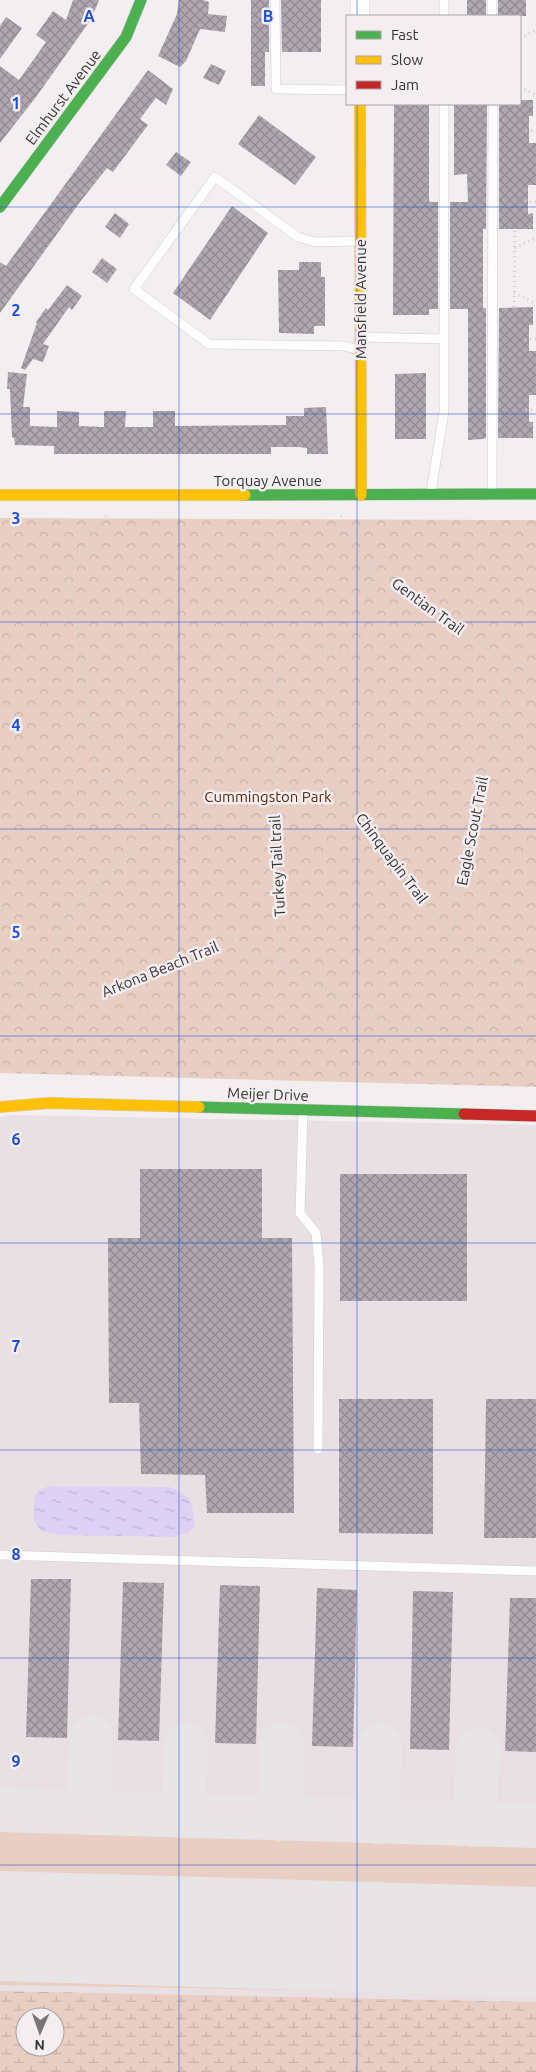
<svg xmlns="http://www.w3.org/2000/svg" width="536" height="2072" viewBox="0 0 536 2072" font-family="Ubuntu,sans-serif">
  <defs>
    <pattern id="wetland-marsh" width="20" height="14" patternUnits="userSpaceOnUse" patternTransform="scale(1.25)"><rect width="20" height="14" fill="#e9cfc3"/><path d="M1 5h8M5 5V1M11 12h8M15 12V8" fill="none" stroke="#c8b2a8"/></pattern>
    <pattern id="park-crowns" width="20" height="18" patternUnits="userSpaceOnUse" patternTransform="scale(1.25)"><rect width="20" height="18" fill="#e9cfc3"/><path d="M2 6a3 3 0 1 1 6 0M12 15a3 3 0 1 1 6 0" fill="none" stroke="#c8b2a8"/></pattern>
    <pattern id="water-ripples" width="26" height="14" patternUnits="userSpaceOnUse" patternTransform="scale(1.25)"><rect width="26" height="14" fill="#ddd1f6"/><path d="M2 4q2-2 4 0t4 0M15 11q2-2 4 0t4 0" fill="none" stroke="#beb4d4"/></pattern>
    <pattern id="building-cross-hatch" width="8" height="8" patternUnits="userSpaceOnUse" patternTransform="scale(1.25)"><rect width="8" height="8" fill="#b0a7af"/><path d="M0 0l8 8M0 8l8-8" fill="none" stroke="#90898f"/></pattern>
  </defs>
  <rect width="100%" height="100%" fill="#f3eff1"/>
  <!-- built -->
  <path fill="#e9e0e3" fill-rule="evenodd" d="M13,1115l523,10v947h-536v-955zM25,2017h30v30h-30z"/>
  <!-- green -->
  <path fill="#e9cfc3" d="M0,1820l536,16v84l-536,-16z
    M0,1954l536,15v25l-536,-9z"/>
  <!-- wetland -->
  <path fill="url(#wetland-marsh)" fill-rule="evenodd" d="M0,1991l536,11v70h-536zM25,2017h30v30h-30z"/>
  <!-- park -->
  <path fill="url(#park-crowns)" d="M0,518l536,2v567l-536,-14z"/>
  <!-- water -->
  <path fill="url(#water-ripples)" d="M48,1486l122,1c22,9 22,15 25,38l-7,8 -14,4 -112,-2 -21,-4 -8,-12 2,-25z"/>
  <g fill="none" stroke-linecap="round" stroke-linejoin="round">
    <!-- taxiway -->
    <path stroke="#e8e5e6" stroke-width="44" d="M0,1810l536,16
      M89,1813l2,-75
      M183,1816l3,-71
      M280,1819l2,-74
      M377,1822l3,-76
      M474,1825l4,-75"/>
    <!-- runway -->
    <path stroke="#e8e5e6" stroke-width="110" d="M0,1926l536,16"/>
  </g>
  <!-- building -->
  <path fill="url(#building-cross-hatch)" d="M73,0h26l-7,18 -56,79 -36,46v-77l19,14 27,-38 -10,-7 17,-24 13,9z
    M179,0h24l6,2 -1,12 19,2 -2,16 -25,-3 -14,32 -6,6 -22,-11 19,-42z
    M251,0h18v52h-4v34h-14z
    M281,0h40v52h-39z
    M467,0h19v16h-19z
    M498,0h28v16h-28z
    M6,17l16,11 -22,31v-33z
    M211,64l15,7 -7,14 -16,-7z
    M148,70l25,19 -7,16 -10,-7 -1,1 -15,20 8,6 -35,47 -6,-4 -27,34 -80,111v-51l6,4z
    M520,100h13v16h-4v27h7v42h-8v29l5,-1v16h-34v-125h21z
    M394,104h35v96l1,2h8v107h-9v6h-36z
    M454,104h33l-1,125h-3v79h3v130l-3,1 -15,1v-131h-18v-107h18l-1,-28 -13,1z
    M259,115l57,42 -21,28 -57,-41z
    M176,152l15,10 -10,14 -15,-11z
    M232,206l36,27 -58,87 -37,-27z
    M115,213l14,11 -9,14 -15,-11z
    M102,258l15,11 -10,14 -15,-11z
    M299,262h22v15h4v49h-11v8l-35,-1 -1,-63h21z
    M67,285l15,11 -10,14 -3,-3 -26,37 6,2 -6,16 -10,-3 -8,11 -4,-2 16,-45 -1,-1 10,-14 2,2z
    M533,307v18h-4v26h7v44h-7v27h4v16h-35l1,-130z
    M8,372l19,2 -4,33h7v19l27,1v-16l22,1v14l25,1v-16h22l-1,16h28v-16h22v15l111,-1v-9h18v-8l22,-1 2,47h-21v-6l-9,-1h-27v7h-217v-8l-39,-1 -1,-7 -2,-1 -2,-48h-3z
    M426,373v66h-31v-65z
    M140,1169h122v69h30l2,275h-87l-2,-38 -64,-1 -2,-71h-30l-1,-165h32z
    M340,1174h127v127h-127z
    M339,1399h94v135l-94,-1z
    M486,1399h50v139h-52z
    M31,1579h40l-4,159 -41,-1z
    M123,1582l41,1 -5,158 -41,-1z
    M220,1585l40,1 -4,158 -41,-1z
    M317,1588l40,2 -4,157 -41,-1z
    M413,1591l40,1 -4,158 -39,-1z
    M510,1598h26v154l-31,-1z"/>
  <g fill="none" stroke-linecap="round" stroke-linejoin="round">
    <!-- lane casing -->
    <g stroke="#cfcccd" stroke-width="10">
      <path id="lane" d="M275,0l1,89 71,1
        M444,0v16
        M492,0v16
        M362,337l82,2
        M358,350l-13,-4 -136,-2 -75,-55 81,-112 83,60 17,5 44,-1
        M492,491l1,-387
        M431,492l13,-80v-308
        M303,1113l-3,100 16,20 3,32 -1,184
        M0,1555l536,16"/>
    </g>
    <!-- street casing -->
    <g stroke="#cfcccd" stroke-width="20">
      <path id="street" d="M360,0v16"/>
    </g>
    <!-- fast casing -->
    <g stroke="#cfcccd" stroke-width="12">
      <path id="fast" d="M0,207l126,-170 15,-37
        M245,495l291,-1
        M199,1107l265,7"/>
    </g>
    <!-- slow casing -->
    <g stroke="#cfcccd" stroke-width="12">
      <path id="slow" d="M360,104l1,391
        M0,495h245
        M0,1107l49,-4 150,4"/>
    </g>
    <!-- jam casing -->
    <g stroke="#cfcccd" stroke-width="12">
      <path id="jam" d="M464,1114l72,2"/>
    </g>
    <!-- path -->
    <path stroke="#d0cfcf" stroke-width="3" stroke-dasharray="1 4" stroke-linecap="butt" d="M520,38l16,-8
      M520,87l16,8
      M526,131l10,-1
      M525,201l11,1
      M515,248l21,-10
      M514,293l22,11
      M514,307l1,-78
      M525,340l11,-1
      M526,410h10
      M106,516l-24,32 -6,4c3,13 -1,21 -12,28l9,23 25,174 67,38 132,-27 34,2 31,24 90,124 68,24 16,-2
      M341,516l16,35 13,12 145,105 21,9
      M370,563l-7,70 -110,57 -29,55 -59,70 -109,114 -6,67 22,9 161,-65 173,91 130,1
      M279,677l-6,116 9,172
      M0,916l3,-11
      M452,937l26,-146 37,-123
      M0,963l9,19 41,14"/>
    <!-- lane -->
    <use href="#lane" stroke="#fdfdfd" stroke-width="9"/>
    <!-- street -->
    <use href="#street" stroke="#fdfdfd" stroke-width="19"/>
    <!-- fast -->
    <use href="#fast" stroke="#4caf50" stroke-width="11"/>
    <!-- slow -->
    <use href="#slow" stroke="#ffc107" stroke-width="11"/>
    <!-- jam -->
    <use href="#jam" stroke="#c62828" stroke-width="11"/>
  </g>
  <!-- grid -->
  <path fill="none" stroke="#1d4ed8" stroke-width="1" stroke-opacity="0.55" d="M179,0v2072M357,0v16M357,104v1968M0,207h536M0,414h536M0,622h536M0,829h536M0,1036h536M0,1243h536M0,1450h536M0,1658h536M0,1865h536"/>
  <g text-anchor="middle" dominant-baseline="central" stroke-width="5" stroke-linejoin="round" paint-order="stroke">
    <!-- street labels -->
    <g font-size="15" fill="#363334" stroke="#f4eef0">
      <text transform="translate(63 97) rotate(-53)">Elmhurst Avenue</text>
      <text transform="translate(360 299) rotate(-90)">Mansfield Avenue</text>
      <text x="268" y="480">Torquay Avenue</text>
      <text transform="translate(428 606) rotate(36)">Gentian Trail</text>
      <text transform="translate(472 831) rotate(-79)">Eagle Scout Trail</text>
      <text transform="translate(392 858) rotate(53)">Chinquapin Trail</text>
      <text transform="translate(277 866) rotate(-93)">Turkey Tail trail</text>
      <text transform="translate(160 969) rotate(-22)">Arkona Beach Trail</text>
      <text transform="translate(268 1094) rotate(2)">Meijer Drive</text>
    </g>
    <!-- park labels -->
    <g font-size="15" fill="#59290a" stroke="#f4eef0">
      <text x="268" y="796">Cummingston Park</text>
    </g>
  </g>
  <g font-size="16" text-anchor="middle" font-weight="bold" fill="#1d4ed8" stroke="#f4eef0" stroke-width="5" stroke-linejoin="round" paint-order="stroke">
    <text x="89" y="22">A</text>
    <text x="268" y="22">B</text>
    <text x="16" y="109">1</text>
    <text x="16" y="316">2</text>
    <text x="16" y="524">3</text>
    <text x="16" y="731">4</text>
    <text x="16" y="938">5</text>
    <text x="16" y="1145">6</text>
    <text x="16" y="1352">7</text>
    <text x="16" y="1560">8</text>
    <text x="16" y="1767">9</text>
  </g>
  <!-- legend -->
  <rect x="346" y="15" width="175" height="90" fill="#f4eef0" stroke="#a8a3a5"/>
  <rect x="356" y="31" width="25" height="8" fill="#4caf50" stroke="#a8a3a5"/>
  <text x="391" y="40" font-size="15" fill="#363334">Fast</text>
  <rect x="356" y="56" width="25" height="8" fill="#ffc107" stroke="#a8a3a5"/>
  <text x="391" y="65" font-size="15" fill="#363334">Slow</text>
  <rect x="356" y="81" width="25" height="8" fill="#c62828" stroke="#a8a3a5"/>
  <text x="391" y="90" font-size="15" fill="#363334">Jam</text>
  <!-- north arrow -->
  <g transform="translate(40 2032) rotate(182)"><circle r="24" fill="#f4eef0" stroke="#a8a3a5"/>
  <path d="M0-4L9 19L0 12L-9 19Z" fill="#787576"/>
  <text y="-8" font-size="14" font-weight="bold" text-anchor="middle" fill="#363334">N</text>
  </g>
</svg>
